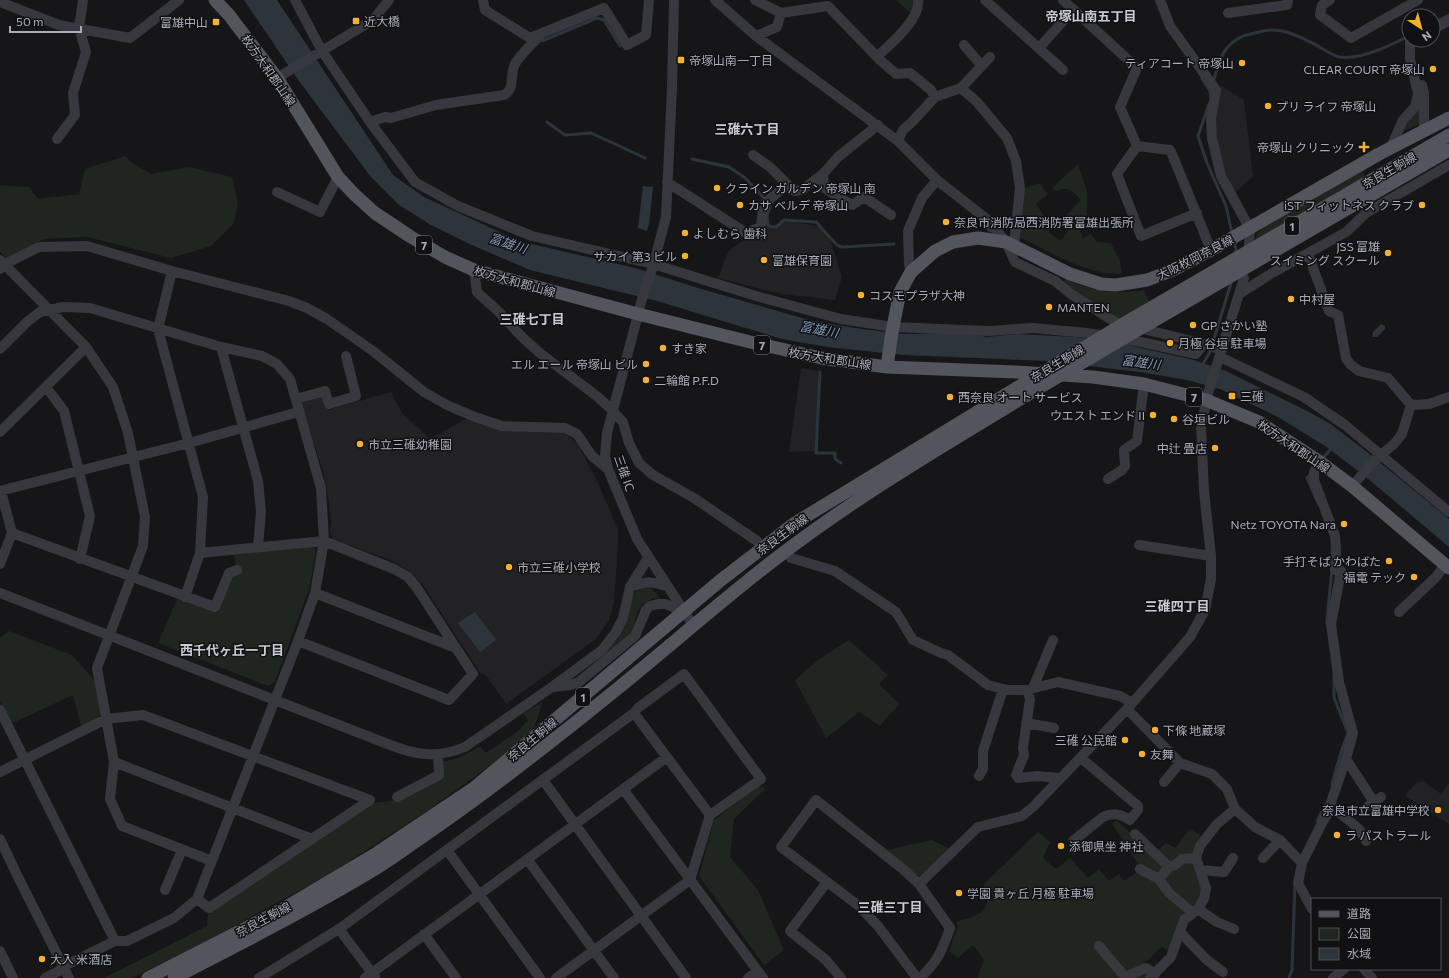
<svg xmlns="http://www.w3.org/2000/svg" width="1449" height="978" viewBox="0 0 1449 978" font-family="Commissioner,'Noto Sans JP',sans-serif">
  <rect width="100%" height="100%" fill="#161618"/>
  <!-- built -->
  <path fill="#222225" d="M1220,85l24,15 9,77 -20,17 -11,-22 -8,-55z
    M788,221l34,6 9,15 11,35 -7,23 -54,-6 -63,-16 11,-28 29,-19z
    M801,368l18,3 -3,80 -27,1z
    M391,392l11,21 28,26 36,-20 36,10 24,3 38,1 14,11 20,39 20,46v16l-4,57 -5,18 -13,19 -90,65 -20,-29 -6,-2 -57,-88 -13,-13 -17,-11 -60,-22 -3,-7 1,-10 -3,-26 -5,-25 -22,-68 22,-7 5,14z
    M1423,781l18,13 8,-11v41l-42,-27 -1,-3 11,-12z"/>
  <!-- green -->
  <path fill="#1e261f" d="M896,0h19l-4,14z
    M1419,109v15l-19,9v-2z
    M125,156l7,7 19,11 38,-7 43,10 6,26 -4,20 -23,23 -40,12 -84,-21 -43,2 -38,19 -6,-6v-67l29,2 9,12 41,-5 6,-25z
    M1078,164l9,27v26l-9,9 5,12 8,-4 6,8 14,1 9,18 2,13c-36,1 -69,-21 -101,-36l-3,-3 3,-46 15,-5h4l8,10 -12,10 13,19v10l12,8 10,-14 -8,-8 18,-19c-8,-9 -12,-14 -25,-9l-4,-3z
    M1362,170l4,8 -111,64c1,-12 8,-13 17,-20z
    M1065,279c27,12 50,16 79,11l6,13 -30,18 -48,-31 -8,-9z
    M313,545l3,6 -7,38 -34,93 -7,4 -110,-43 19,-44 41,13 18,-45 -2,-13z
    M641,587c11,-1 12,3 19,11h-7l-11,7 -4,6 -7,23 -52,44 -2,-2c18,-15 39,-29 49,-52 5,-12 3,-29 15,-37z
    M9,631l63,24 23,26 5,32 -3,6 -14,7 -2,-1 -8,-30 -58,27h-4l-11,-21v-63z
    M849,640l39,35 -9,9 20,20 -19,22 -21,-14 -33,26 -31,-58 22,-19z
    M543,702l-11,31 -52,40 -52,37 -83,54 -28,17 -113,61 -72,36h-28l103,-52 1,-12 165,-111 26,-3 43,-23 -1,-15c15,-2 27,-8 39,-16l6,7 32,-22 10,-11 -5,-7z
    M758,786l7,3 -31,30 -4,38 28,33 26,60 -20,15 -65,-89 15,-56z
    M1117,820l36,35 13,-12 9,5 15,-19 15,9 -7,8 5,47 -32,59 -9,-5 -22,20 10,8 -4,3h-169l7,-18 -11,-15 -15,13 -9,-7 9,-25 -2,-4c11,-4 31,-6 31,-22 -1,-5 -3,-10 -4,-15l55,-53 12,10 -7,16 13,11 14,-11 18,20 11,-9 10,12 10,-7 5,7 17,-12 -29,-46z
    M932,840l20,10 -28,26 -8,-1 -29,-25z"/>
  <!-- water -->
  <path fill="#2c353c" d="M244,0h33l116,175 31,22 95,44 116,27 63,20 111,32 46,8 48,6 68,-1 15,4 33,-3 56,3 53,8 66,15 32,11 83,41 20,11 42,32 78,64v28l-83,-70 -41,-31 -47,-29 -58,-28 -33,-9 -47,-8 -94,-11 -142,-6 -77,-8 -45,-8 -125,-38 -127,-31 -56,-24 -43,-21 -32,-20 -28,-28 -72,-96z
    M643,186l10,1 -4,37 -2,7 -9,-3z
    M1381,324l4,2v3l-8,8h-5l1,-5z
    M475,612l21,28 -16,12 -22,-29z"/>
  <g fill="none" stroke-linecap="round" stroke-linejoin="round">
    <!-- stream -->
    <path stroke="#2c353c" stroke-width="3" d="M1433,23l16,-8
      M542,41l55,-23 7,2 16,26
      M1202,79l8,12 1,6
      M1213,82c4,-11 6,-25 14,-34 7,-9 16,-13 28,-15 5,-1 10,-3 15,-3 13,-1 29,6 40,12 10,4 20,13 30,15 21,3 51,-12 69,-21
      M1209,104l-11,32 9,27 19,43 6,27
      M547,122l18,13 26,-2 54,25
      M692,159l37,8 15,10 21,22
      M769,203l2,1 -4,12 1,10 8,1 8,-7 32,2 21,23 5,2 52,-3
      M984,223l6,8
      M1234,240l2,9 -1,6
      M1201,367l9,-15 22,-72
      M820,372l-4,81h19v6l6,4
      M1322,459l10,-11
      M1311,473l-4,5 11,25
      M1327,624v-5l5,-49
      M1332,784l9,-32 7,-19 -14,-36v-22
      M1317,821l8,-16
      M1289,978l3,-8 3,-87"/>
    <!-- minor -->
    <path stroke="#37383d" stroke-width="10" d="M295,0l27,51 48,71 15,-5 6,1 45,-13 68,-10c12,-7 5,-20 11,-31 5,-9 19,-22 27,-31
      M483,0l2,10 45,28 74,-30 23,37 19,-10 3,-35
      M674,0l-2,88 -6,129 -13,49 -11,33 -35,134 -2,23 3,13 29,70 56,86
      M715,0l41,36 142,105 39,39 52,41 17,21 9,20 40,19 16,13 44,28 89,22
      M755,0l26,13
      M985,0l78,70
      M1063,0l74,68 -17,39 17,39
      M1160,0l10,26 46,64 -5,29 1,19 9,38 29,53 -1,16
      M1330,0l-8,5 -2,10 31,23 67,-38
      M0,2l59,23 71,13 49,-38
      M1228,13l59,-8 1,-5
      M1433,29l16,-8
      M756,36l21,-9 4,-14 47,-7 52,54 16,14 14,-1 21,17 4,7
      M964,45l17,20
      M1039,48l34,-38
      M878,56c12,-12 43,-37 40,-56
      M277,78l96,-58 16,-20
      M1422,85l2,8v38
      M961,88l29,-31
      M370,122l45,60 43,24 74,30 121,28 103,32 85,23 52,8 95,4 45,-3 54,5 54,9 55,12 8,-10 18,6
      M878,125l-40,32 -15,17 1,14 28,17 12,-8 27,18
      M57,139l18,-24 -2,-22 13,-41 -7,-24 4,-28
      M898,141l5,-11 9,-8 23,-25 26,-9 16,14 30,36 9,23 4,27 -6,57
      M1390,149l13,-29 12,-13 3,-13 -8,-35v-18l1,-1
      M753,155l17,12 24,24 8,-1 21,-16
      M667,182l79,51 15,-6 2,-20 2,-4 22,-18
      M277,192l43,20 18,-35
      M1197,213l-56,23 -24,-62 20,-28 33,4 2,4 39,96
      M1308,254l21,57 9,4 8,43 4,6 9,7 29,7 23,27 18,-1 20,-7
      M0,260l86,87 27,40 15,46 17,84 -2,29 -46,122 17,94 -4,37 12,27 90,35
      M0,269l5,-5 34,-17 48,-1 85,25 117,30 18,7 20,11 46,32 51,41 23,13 28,12 27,9 63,2 12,6 15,22 16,13
      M474,270l3,22 22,20 23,25 19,17 57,43 15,14 10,11 6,21 10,20 14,12 41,23 63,43
      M172,271l-14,58 45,168 -3,56 -15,44
      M911,272l-2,-8 -1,-33 14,-33 15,-18
      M1239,294l30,-19 77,-43 20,-19 83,-48
      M221,347l37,134 3,31 -3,35
      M0,349l27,-27 13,-10 23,-5 27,1 131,39 41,9 15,8 13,15 31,109 3,53 -9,52 -17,48 -101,258 -23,19 -47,23h-12l-51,25 -5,5 -14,7
      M1220,357l84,40 41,28 104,87
      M46,387l18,24 26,105 -10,43
      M296,399l29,-8 4,13 27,-8 -10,-40
      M0,432l86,-85
      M1108,479l14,-9 3,-4 -1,-16 13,-9 7,-57
      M1352,486l24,-27 18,-15 8,-10 9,-29
      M0,491l189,-48 109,-31
      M12,533l203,74 14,-34 8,-3
      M1139,545l72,11
      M200,553l124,-12 70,28 14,8 9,11 56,86 -24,26 -151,-59
      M791,558l44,13 61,41 17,28 28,13 7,2 40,30 19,5h20l31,-8 62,14 12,7
      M0,564l12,-31 -11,-42
      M630,587c17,-7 20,-5 37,-1
      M0,593l362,141c38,14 62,30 103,13l87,-60 50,-37 14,-18 7,-14 7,-31 18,-29
      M315,593l141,55
      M1399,612l37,-35 9,-12
      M554,687l16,-2 9,-3 56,-46 11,-26 4,-4 8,-2h8l17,8
      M1033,688l20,-48
      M1127,709l53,54 32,11 15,15 8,20 20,18 25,13 22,23
      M0,710l115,231
      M1026,723l28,5
      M1346,759l28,43
      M114,762l198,77
      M0,772l106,-53 37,-4 227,85 -161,108 -12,-9
      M1016,775l8,-20 -1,-7 7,-49 -3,-9
      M979,776l4,-7v-18l20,-62
      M1018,778l19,-2 22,2
      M543,780l143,198
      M1164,782l16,-19
      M623,789l140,189
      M397,797l42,-22 -1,-21
      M1330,805l29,24 7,12
      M1368,806l13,-9
      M1135,834l34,33
      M0,839l18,38 51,101
      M1073,841l30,-24c11,-5 17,-3 27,3l8,-10v-4l-57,-48
      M447,850l93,128
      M1263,858l17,-18
      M527,859l87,119
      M1140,869l19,10
      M1200,870l24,2 9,-14
      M827,882l-37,49 36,29 15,18
      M919,884l59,-57 44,-11 11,-9 94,-98 43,-49 20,-23 15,-27 6,-31v-23l-7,-65 -3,-65 8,-36 35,-112
      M165,890l17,-40
      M1198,909l19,13 17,7
      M1312,909l-14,-26 4,-20 21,-42 4,-6 3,-10 16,-46 7,-26 -14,-51 -8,-58 10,-53 -6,-1 1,-21 -1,-13 -21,-56v-8l6,-10
      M1192,912l-23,-19 -10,-14 10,-12 6,-2 7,-6 14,-1
      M339,929l36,48
      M1180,932l27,28 16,12
      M424,934l32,44
      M1099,946l26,31 21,-9 9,6
      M0,951l13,27
      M1364,969l8,9
      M259,978l80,-49 295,-216 4,-5 46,-34 77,105 -51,36
      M365,978l302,-221
      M556,978l134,-98 20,-65 -76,-102
      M748,978l10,-7
      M917,978l-39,-52 -19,-20 -78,-59 35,-47 88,70 15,14 31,44c-8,23 -12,33 -30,50
      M1150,978l21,-21 13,-37 14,-11 6,-10 2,-11 -10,-30 4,-12 17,-22 18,-15
      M1333,978l11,-9"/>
    <!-- major -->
    <path stroke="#53555c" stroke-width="13" d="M215,0l14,15 48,63 61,99 17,18 20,18 36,24 34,20 29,13 164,44 112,28 71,16 66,9 129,5 77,5 51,7 62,16 53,22 61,40 32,24 97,82
      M1135,317l314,-182
      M1148,324l301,-174
      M887,367l5,-35 8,-40 11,-20 24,-21 18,-9 25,-4 28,4 64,32 31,10 15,1 31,-5 24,-9 40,-21 168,-96 70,-36
      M148,978l133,-68 96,-57 97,-65 247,-208 74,-57 210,-128
      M174,978c69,-36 139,-71 206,-112 19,-12 37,-26 55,-38 63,-44 123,-91 182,-139 53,-43 104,-88 157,-129 80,-62 167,-113 253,-165"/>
    <!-- major-bridge -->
    <path stroke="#53555c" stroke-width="13" d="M1005,395l130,-78
      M1027,395l121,-71"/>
  </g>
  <!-- markers -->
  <g fill="#f2b134" stroke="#111113" stroke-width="1.5">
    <rect x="352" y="17" width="8" height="8" rx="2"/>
    <rect x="212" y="18" width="8" height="8" rx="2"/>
    <rect x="677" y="56" width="8" height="8" rx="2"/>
    <circle cx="1242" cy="63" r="4"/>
    <circle cx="1433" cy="69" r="4"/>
    <circle cx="1268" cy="106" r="4"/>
    <path d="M1362 141h4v4h4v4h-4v4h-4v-4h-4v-4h4z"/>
    <circle cx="717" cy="188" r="4"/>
    <circle cx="740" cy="205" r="4"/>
    <circle cx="1422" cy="205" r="4"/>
    <circle cx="946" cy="222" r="4"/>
    <circle cx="685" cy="233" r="4"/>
    <circle cx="1388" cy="253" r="4"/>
    <circle cx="685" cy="256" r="4"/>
    <circle cx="764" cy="260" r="4"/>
    <circle cx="861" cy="295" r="4"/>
    <circle cx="1291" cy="299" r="4"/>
    <circle cx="1049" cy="307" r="4"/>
    <circle cx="1193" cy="325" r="4"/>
    <circle cx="1170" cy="343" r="4"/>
    <circle cx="663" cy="348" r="4"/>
    <circle cx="646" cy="364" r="4"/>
    <circle cx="646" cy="380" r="4"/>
    <rect x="1228" y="392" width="8" height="8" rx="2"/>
    <circle cx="950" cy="397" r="4"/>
    <circle cx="1153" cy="415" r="4"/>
    <circle cx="1174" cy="419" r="4"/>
    <circle cx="360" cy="444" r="4"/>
    <circle cx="1215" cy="448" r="4"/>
    <circle cx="1344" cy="524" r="4"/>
    <circle cx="1389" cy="561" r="4"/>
    <circle cx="509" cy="567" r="4"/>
    <circle cx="1414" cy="577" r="4"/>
    <circle cx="1155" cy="730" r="4"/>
    <circle cx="1125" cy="740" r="4"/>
    <circle cx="1142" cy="754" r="4"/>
    <circle cx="1438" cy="810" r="4"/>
    <circle cx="1337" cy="835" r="4"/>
    <circle cx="1061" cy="846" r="4"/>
    <circle cx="959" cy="893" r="4"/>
    <circle cx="42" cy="959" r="4"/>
  </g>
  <g text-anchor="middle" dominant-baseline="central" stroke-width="3" stroke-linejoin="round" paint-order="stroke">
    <!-- shield labels -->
    <g fill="#111113" stroke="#7b7e86" stroke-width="1">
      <rect x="1285" y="217" width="14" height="18" rx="3"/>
      <rect x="416" y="236" width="16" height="18" rx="3"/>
      <rect x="754" y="336" width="16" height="18" rx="3"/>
      <rect x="1186" y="388" width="16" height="18" rx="3"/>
      <rect x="576" y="688" width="14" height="18" rx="3"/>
    </g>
    <g font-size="11" font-weight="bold" fill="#a8adb8">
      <text x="1292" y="226">1</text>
      <text x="424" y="245">7</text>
      <text x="762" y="345">7</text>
      <text x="1194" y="397">7</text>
      <text x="583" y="697">1</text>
    </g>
    <!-- poi labels -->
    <g font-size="12" fill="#a8adb8" stroke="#111113" text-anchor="start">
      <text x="364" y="21">近大橋</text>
      <text x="208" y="22" text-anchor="end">富雄中山</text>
      <text x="689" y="60">帝塚山南一丁目</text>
      <text x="1234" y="63" text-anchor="end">ティアコート 帝塚山</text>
      <text x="1425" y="69" text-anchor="end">CLEAR COURT 帝塚山</text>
      <text x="1276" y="106">プリ ライフ 帝塚山</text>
      <text x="1355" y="147" text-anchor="end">帝塚山 クリニック</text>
      <text x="725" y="188">クライン ガルデン 帝塚山 南</text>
      <text x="748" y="205">カサ ベルデ 帝塚山</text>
      <text x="1414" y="205" text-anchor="end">iST フィットネス クラブ</text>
      <text x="954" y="222">奈良市消防局西消防署富雄出張所</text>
      <text x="693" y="233">よしむら 歯科</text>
      <text x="1380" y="246" text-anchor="end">JSS 富雄<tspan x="1380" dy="14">スイミング スクール</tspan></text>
      <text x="677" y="256" text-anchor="end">サカイ 第3 ビル</text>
      <text x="772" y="260">富雄保育園</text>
      <text x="869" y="295">コスモプラザ大神</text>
      <text x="1299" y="299">中村屋</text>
      <text x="1057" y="307">MANTEN</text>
      <text x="1201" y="325">GP さかい塾</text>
      <text x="1178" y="343">月極 谷垣 駐車場</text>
      <text x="671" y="348">すき家</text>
      <text x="638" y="364" text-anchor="end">エル エール 帝塚山 ビル</text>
      <text x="654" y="380">二輪館 P.F.D</text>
      <text x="1240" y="396">三碓</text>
      <text x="958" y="397">西奈良 オート サービス</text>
      <text x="1145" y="415" text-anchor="end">ウエスト エンド II</text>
      <text x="1182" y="419">谷垣ビル</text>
      <text x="368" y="444">市立三碓幼稚園</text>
      <text x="1207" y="448" text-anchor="end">中辻 畳店</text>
      <text x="1336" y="524" text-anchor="end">Netz TOYOTA Nara</text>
      <text x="1381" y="561" text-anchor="end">手打そば かわばた</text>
      <text x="517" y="567">市立三碓小学校</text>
      <text x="1406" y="577" text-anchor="end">福電 テック</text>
      <text x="1163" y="730">下條 地蔵塚</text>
      <text x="1117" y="740" text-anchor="end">三碓 公民館</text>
      <text x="1150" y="754">友舞</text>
      <text x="1430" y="810" text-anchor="end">奈良市立富雄中学校</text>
      <text x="1345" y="835">ラ パストラール</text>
      <text x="1069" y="846">添御県坐 神社</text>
      <text x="967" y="893">学園 貴ヶ丘 月極 駐車場</text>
      <text x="50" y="959">大入 米酒店</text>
    </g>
    <!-- street labels -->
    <g font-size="12" fill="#a8adb8" stroke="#111113">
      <text transform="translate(269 70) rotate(55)">枚方大和郡山線</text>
      <text transform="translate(1389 170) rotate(-30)">奈良生駒線</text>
      <text transform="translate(1195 257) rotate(-27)">大阪枚岡奈良線</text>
      <text transform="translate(515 281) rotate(16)">枚方大和郡山線</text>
      <text transform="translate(830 358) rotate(9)">枚方大和郡山線</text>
      <text transform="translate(1057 363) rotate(-31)">奈良生駒線</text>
      <text transform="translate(1294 446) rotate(34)">枚方大和郡山線</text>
      <text transform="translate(625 473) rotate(71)">三碓 IC</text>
      <text transform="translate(782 534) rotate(-36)">奈良生駒線</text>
      <text transform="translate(532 739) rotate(-40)">奈良生駒線</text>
      <text transform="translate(263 919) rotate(-28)">奈良生駒線</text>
    </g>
    <!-- neighbourhood labels -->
    <g font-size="13" font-weight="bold" fill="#c9ccd4" stroke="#111113">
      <text x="1091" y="16">帝塚山南五丁目</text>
      <text x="747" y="129">三碓六丁目</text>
      <text x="532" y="319">三碓七丁目</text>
      <text x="1177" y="606">三碓四丁目</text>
      <text x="232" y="650">西千代ヶ丘一丁目</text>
      <text x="890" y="907">三碓三丁目</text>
    </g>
    <!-- water labels -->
    <g font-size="13" font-style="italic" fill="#7f9bb3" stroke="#111113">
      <text transform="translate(508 243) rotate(18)">富雄川</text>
      <text transform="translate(819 329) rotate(11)">富雄川</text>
      <text transform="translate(1141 362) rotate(8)">富雄川</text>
    </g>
  </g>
  <!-- legend -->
  <rect x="1311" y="898" width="130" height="72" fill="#111113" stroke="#4d4f55"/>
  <rect x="1319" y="911" width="20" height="6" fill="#53555c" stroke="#4d4f55"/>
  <text x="1347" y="918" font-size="12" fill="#a8adb8">道路</text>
  <rect x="1319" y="928" width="20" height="12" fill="#1e261f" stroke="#4d4f55"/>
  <text x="1347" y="938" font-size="12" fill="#a8adb8">公園</text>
  <rect x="1319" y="948" width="20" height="12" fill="#2c353c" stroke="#4d4f55"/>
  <text x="1347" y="958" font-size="12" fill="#a8adb8">水域</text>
  <!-- north arrow -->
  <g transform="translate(1421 28) rotate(144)"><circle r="19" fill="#111113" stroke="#4d4f55"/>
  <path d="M0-3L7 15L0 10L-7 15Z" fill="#f2b134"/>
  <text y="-6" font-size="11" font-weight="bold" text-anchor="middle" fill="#a8adb8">N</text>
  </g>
  <!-- scale -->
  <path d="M10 26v6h71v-6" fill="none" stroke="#a8adb8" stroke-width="2"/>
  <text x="16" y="26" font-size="12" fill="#a8adb8" stroke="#111113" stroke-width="3" paint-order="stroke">50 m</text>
</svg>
